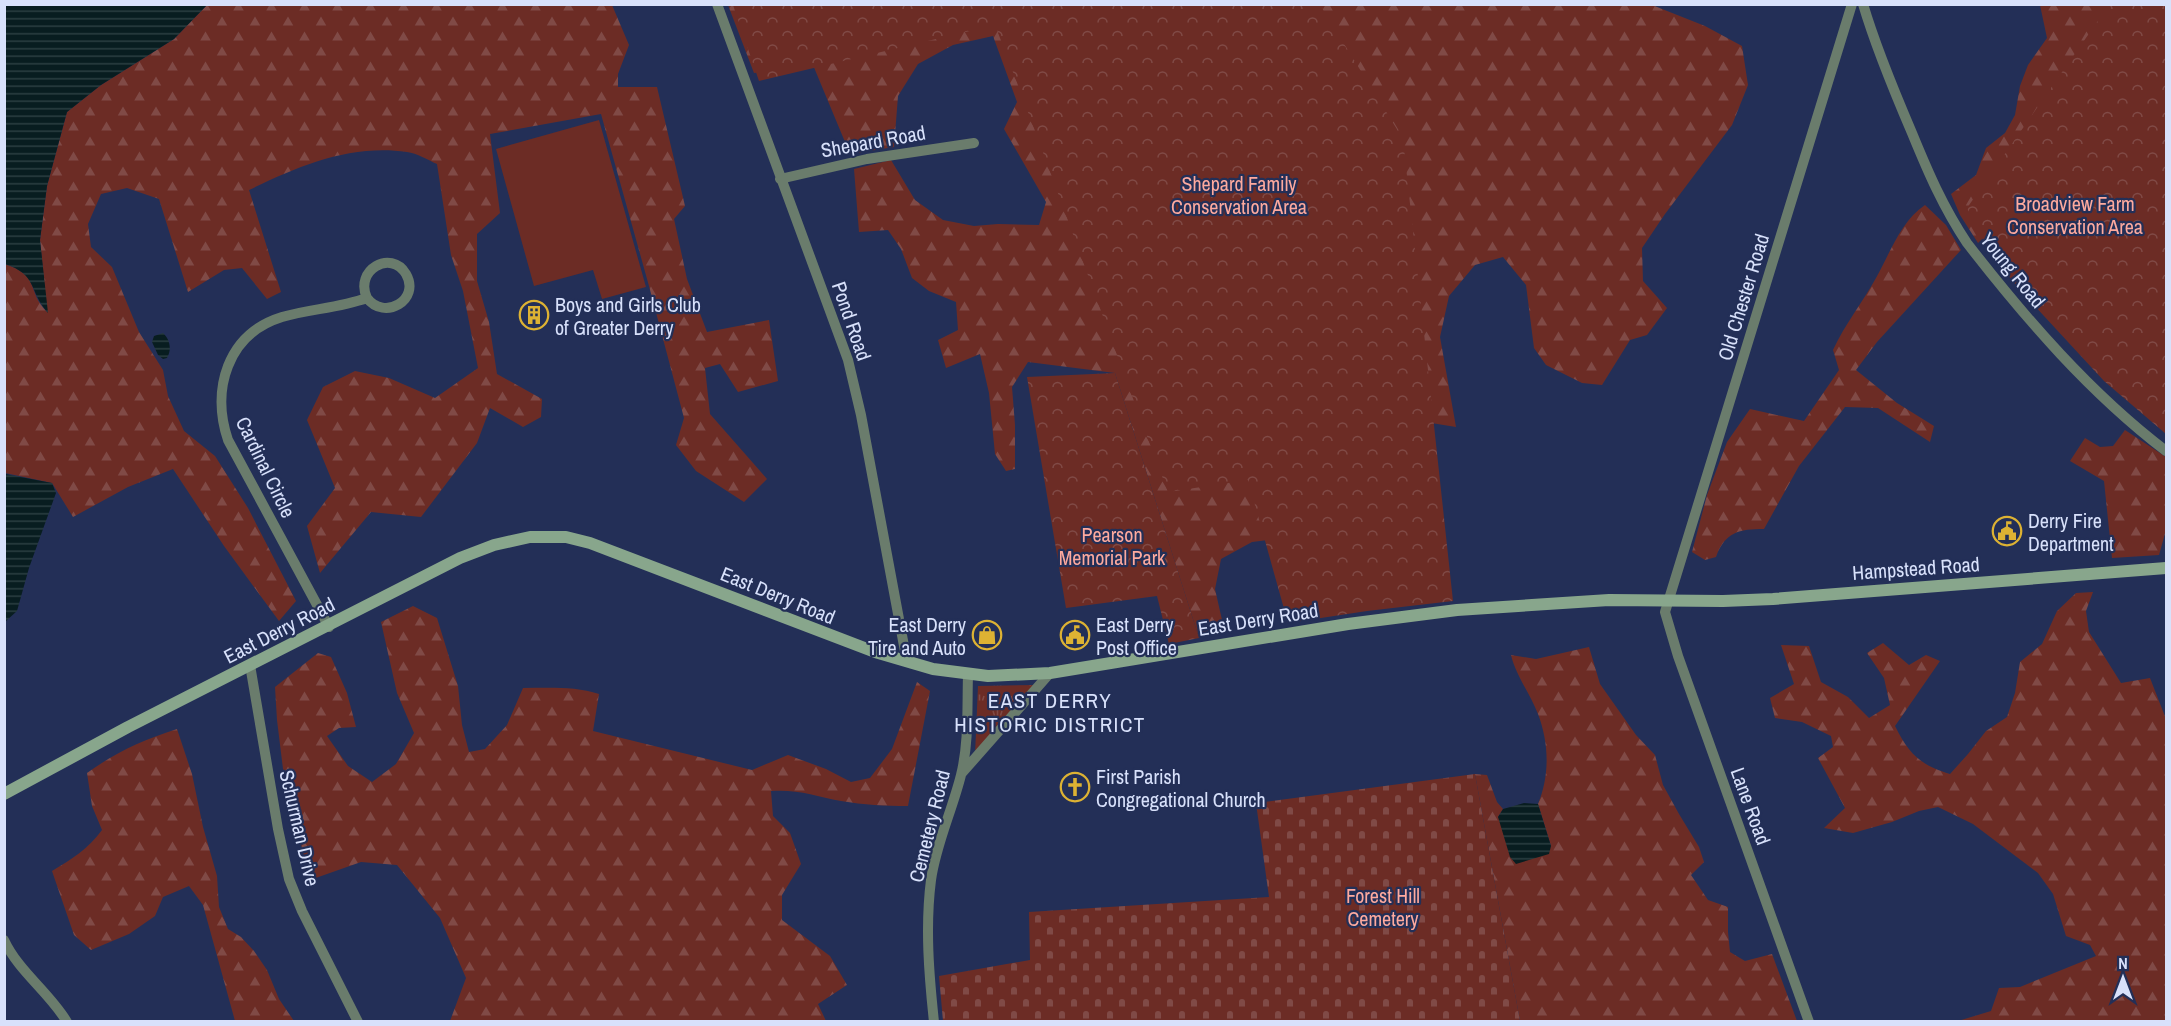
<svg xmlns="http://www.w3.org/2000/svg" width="2171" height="1026" viewBox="0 0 2171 1026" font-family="'Archivo Narrow',sans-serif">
  <defs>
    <pattern id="grass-tufts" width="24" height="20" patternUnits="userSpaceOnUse" patternTransform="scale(1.5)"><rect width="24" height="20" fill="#6c2c25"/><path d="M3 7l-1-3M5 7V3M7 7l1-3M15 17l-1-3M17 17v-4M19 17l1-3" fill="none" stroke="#804a46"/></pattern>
    <pattern id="forest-firs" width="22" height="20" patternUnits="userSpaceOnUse" patternTransform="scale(1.5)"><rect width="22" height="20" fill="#6c2c25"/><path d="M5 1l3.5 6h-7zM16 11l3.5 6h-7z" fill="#804a46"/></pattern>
    <pattern id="cemetery-stones" width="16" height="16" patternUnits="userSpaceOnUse" patternTransform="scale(1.5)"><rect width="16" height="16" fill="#6c2c25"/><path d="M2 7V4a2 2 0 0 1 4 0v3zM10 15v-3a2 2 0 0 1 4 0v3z" fill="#804a46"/></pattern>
    <pattern id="park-crowns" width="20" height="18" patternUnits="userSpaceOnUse" patternTransform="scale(1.5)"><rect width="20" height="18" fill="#6c2c25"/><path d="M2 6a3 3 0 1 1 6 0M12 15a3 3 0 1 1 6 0" fill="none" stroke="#804a46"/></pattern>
    <pattern id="water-rules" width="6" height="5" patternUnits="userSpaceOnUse" patternTransform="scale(1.5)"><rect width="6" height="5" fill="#081d20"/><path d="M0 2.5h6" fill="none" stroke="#2b3e41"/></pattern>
  </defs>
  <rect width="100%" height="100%" fill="#232f57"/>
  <!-- grass -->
  <path fill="url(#grass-tufts)" d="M1037,685l-62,70 3,-69z"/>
  <!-- forest -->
  <path fill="url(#forest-firs)" d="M207,5h405l17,40 -11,29v13h39l28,119 -11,13 13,60 20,53 62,-12 9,61 -40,11 -18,-28 -15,4 5,46 57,65 -23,23 -48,-31 -20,-26 8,-27 -35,-132 -48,-172 -111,20 10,79 -23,21v47l12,41 8,52 45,25 -1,18 -18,10 -33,-19 -13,35 -56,74 -50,-5 -51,61 -13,-47 28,-38 -28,-68 16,-33 32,-16 34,7 46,20 43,-30 -15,-77 -12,-36 -14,-91c-9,-4 -20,-11 -30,-12 -57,-8 -108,14 -158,38l32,102 -14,7 -25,-31 -18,2 -36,22 -29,-93 -32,-11 -26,6 -13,30 3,23 21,20 27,65 24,38 5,26 16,35 31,25 33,52 48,93 -17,20 -55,-75 -51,-77 -45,18 -55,30 -21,-34 -47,-10 -1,-209c37,11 22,27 43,48l-7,-72 7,-54 20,-74 34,-27 73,-46z
    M728,5h924l53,21 37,20 6,39 -16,40 -67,89 -23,34 1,33 24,27 -20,27 -17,5 -28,45 -20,-2 -36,-18 -12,-17 -8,-63 -23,-28 -28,8 -26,31 -9,41 16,90 -37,-6 -190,-19 47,137 -24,3 -31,17 -6,30 7,31 -23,18 -84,-265 -87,-11 -16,25 3,38v44l-9,2 -11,-17 -6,-61 -9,-39 -34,14 -8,-28 20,-10 -2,-28 -27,-11 -17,-13 -11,-29 -13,-19 -29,2 -5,-63 37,-9 24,40 28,20 31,6 24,-2 41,1 7,-23 -42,-73 13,-27 -24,-66 -40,9 -35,19 -20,32 -4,51 -44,7 -37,-89 -59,8z
    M2040,5h76l-125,225 -13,13 -18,-28 -9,-21 25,-19 10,-27 19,-15 10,-18 5,-29 8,-21 19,-27z
    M1925,205l21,20 15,25 -84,92 -21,28 41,33 37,23 -4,16 -52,-34 -33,-1 -46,59 -35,63c-25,0 -39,3 -48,28l-11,3 -13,-8 15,-57 20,-53 23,-33 54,12 35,-51 -6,-20c12,-26 29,-47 43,-72 14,-25 25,-57 49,-73z
    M2125,430l41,27v73l-7,25 -47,3 -8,-77 -34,-20 15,-23 15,9 13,-1z
    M2093,592l-7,19 3,21 32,51 29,-5 16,41v302h-208l33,-10 8,-23 21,-1 76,-31 -6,-11 -24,-9 -13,-42 -15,-21 -65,-49 -35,-17 -19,4 -27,11 -39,11 -29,-5 21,-20 -27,-50 15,-11 -2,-11 -29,-14 -27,-4 -5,-20 24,-14 -13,-39 28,1 12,36 27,15 21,21 21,-13 -6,-27 -17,-25 16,-10 26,22 17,-10 14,6 -45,65c14,28 25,39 55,48l18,-20 18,-23 21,-14 8,-24 5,-31 22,-18 15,-33 19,-18z
    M413,606l24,12 21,68 4,39 7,27 16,-3 22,-24 16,-37c24,0 52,-2 76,6l-6,37 159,39 36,-15 38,14 25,13 19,-4 22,-29 25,-67 13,9 -22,115c-23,0 -44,-1 -67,-5 -25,-5 -44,-12 -70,-10l2,25 17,17 11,31 -19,31v25l48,36 17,29 -29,19 8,17h-376l16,-43 -26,-60 -43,-53 -36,-3 -51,18 -26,-103 -7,-57 -2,-33 43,-34 13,4 16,36 9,34 -17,1 -12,8 21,30 24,16 24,-18 18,-31 -17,-40 -16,-71z
    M1589,647l11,37 36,51 19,20 8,30 16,29 20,33 5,15 -13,13 17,25 20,7v25l2,20 15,9 27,-7 25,67h-277l-45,-247 12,1 10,27 6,7 -5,8 53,29 -13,-42c12,-29 11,-61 0,-90 -8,-21 -22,-38 -27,-59l25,4z
    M177,729l15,45 11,53 14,49 2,31 9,22 13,8 13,14 13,19 12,29 15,22h-59l-32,-116 -14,-19 -26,11 -8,19 -26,18 -38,16 -17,-15 -22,-64c20,-12 36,-22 50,-41l-10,-24 -5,-33c31,-22 54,-32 90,-44z"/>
  <!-- cemetery -->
  <path fill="url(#cemetery-stones)" d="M1475,774l45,247h-577l-4,-45 91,-16 -1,-48 240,-15 -13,-94z"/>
  <!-- park -->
  <path fill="url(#park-crowns)" d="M733,5h587l83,134 50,462 -86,10 -79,12 -40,-143 -80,12c-59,-155 -113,-312 -173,-467l-236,56z
    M2109,5h57v429l-62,-53 -83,-90 -32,-39 -22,-44z
    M1115,373l84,265 -30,6 -12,-48 -91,12 -39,-231z"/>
  <!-- garden -->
  <path fill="#6c2c25" d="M599,120l47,167 -44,12 -9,-29 -59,16 -38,-137z"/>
  <!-- water -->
  <path fill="url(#water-rules)" d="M4,5h203l-33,34 -73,46 -34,27 -20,74 -7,54 8,73c-20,-23 -10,-38 -43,-49z
    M163,333c7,6 9,17 4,25l-4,1 -5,-4 -6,-13 2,-6z
    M5,474l47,9 4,10 -27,75 -12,43 -12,11z
    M1524,803l14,1 13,42 -2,8 -33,10 -6,-7 -12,-40 5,-8z"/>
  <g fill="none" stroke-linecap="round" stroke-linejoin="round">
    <!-- street -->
    <path stroke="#6a7c6c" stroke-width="10" d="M717,4l131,356 13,55 46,247
      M1863,4c13,44 31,87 49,129 16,39 31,74 55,110 59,76 123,150 199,208
      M780,179l87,-20 107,-16
      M329,627l-101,-187c-17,-50 -1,-106 54,-123 28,-8 57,-9 85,-19 -13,-28 24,-49 39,-24 15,26 -22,47 -39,24
      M250,665l28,164 11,50 13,32 56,111
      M962,773l88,-100
      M4,940c15,32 45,52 63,82
      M934,1022c-5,-47 -9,-95 -3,-142 5,-36 21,-69 30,-105 8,-32 6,-68 7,-100
      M1809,1022l-131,-366 -13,-44 187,-608"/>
    <!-- secondary -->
    <path stroke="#88a68c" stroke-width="12" d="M4,794l124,-67 332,-169 34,-13 36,-8h36l24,6 285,109 58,17 55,7 62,-3 298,-49 109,-14 152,-10 114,1 50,-2 393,-31"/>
  </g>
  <!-- icons -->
  <defs>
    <g id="building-ring" transform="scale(1.5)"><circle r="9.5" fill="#232f57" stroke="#ddb233" stroke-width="1.5"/><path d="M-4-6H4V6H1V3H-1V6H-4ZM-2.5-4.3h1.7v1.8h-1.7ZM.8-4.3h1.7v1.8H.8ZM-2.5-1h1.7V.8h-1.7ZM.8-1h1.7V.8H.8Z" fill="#ddb233"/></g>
    <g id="civic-ring" transform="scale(1.5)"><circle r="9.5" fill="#232f57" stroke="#ddb233" stroke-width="1.5"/><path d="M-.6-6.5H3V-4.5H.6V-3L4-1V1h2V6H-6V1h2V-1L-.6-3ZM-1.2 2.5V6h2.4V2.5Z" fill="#ddb233"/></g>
    <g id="shop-ring" transform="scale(1.5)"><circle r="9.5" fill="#232f57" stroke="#ddb233" stroke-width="1.5"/><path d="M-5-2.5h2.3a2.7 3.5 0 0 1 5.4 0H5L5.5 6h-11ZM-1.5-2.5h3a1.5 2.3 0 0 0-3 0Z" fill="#ddb233"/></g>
    <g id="church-ring" transform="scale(1.5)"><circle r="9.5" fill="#232f57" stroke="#ddb233" stroke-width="1.5"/><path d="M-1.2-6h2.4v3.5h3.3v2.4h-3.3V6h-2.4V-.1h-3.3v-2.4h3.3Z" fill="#ddb233"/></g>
  </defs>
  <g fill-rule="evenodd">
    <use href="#building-ring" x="534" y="315"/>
    <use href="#civic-ring" x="2007" y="531"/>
    <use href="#shop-ring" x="987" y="635"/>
    <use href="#civic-ring" x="1075" y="635"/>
    <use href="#church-ring" x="1075" y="787"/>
  </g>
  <g text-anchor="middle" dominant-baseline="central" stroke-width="4.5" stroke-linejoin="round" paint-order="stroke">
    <!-- street labels -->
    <g font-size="20" fill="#d8e1fb" stroke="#232f57">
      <text transform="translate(873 141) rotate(-10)">Shepard Road</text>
      <text transform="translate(2013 270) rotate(51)">Young Road</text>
      <text transform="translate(1743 297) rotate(-73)">Old Chester Road</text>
      <text transform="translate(852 321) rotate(71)">Pond Road</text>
      <text transform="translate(266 467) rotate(64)">Cardinal Circle</text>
      <text transform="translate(1916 568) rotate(-4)">Hampstead Road</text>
      <text transform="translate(778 595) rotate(22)">East Derry Road</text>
      <text transform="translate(1258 619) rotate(-9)">East Derry Road</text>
      <text transform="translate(279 630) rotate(-27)">East Derry Road</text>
      <text transform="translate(1751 806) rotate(70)">Lane Road</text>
      <text transform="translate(929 826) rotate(-76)">Cemetery Road</text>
      <text transform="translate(300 828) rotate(77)">Schurman Drive</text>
    </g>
    <!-- park labels -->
    <g font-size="20" fill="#feaa9e" stroke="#232f57">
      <text x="1239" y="183">Shepard Family<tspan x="1239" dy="23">Conservation Area</tspan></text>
      <text x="2075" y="203">Broadview Farm<tspan x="2075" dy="23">Conservation Area</tspan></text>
      <text x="1112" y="534">Pearson<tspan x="1112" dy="23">Memorial Park</tspan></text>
      <text x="1383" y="895">Forest Hill<tspan x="1383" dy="23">Cemetery</tspan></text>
    </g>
    <!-- poi labels -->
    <g font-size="20" fill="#d8e1fb" stroke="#232f57" text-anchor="start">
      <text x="555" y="304">Boys and Girls Club<tspan x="555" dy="23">of Greater Derry</tspan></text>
      <text x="2028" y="520">Derry Fire<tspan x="2028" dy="23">Department</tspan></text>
      <text x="966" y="624" text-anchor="end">East Derry<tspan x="966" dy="23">Tire and Auto</tspan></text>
      <text x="1096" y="624">East Derry<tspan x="1096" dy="23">Post Office</tspan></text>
      <text x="1096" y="776">First Parish<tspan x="1096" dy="23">Congregational Church</tspan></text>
    </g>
    <!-- neighbourhood labels -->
    <g font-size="21" letter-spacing="1.5" fill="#d8e1fb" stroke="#232f57">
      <text x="1050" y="700">EAST DERRY<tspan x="1050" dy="24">HISTORIC DISTRICT</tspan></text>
    </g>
  </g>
  <!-- border -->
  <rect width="2171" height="1026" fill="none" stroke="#d8e1fb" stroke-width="12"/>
  <!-- north arrow -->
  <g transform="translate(2123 978)" stroke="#232f57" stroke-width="4.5" paint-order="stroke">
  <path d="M0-4.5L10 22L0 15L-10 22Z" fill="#d8e1fb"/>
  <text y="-9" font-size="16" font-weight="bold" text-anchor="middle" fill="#d8e1fb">N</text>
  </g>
</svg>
